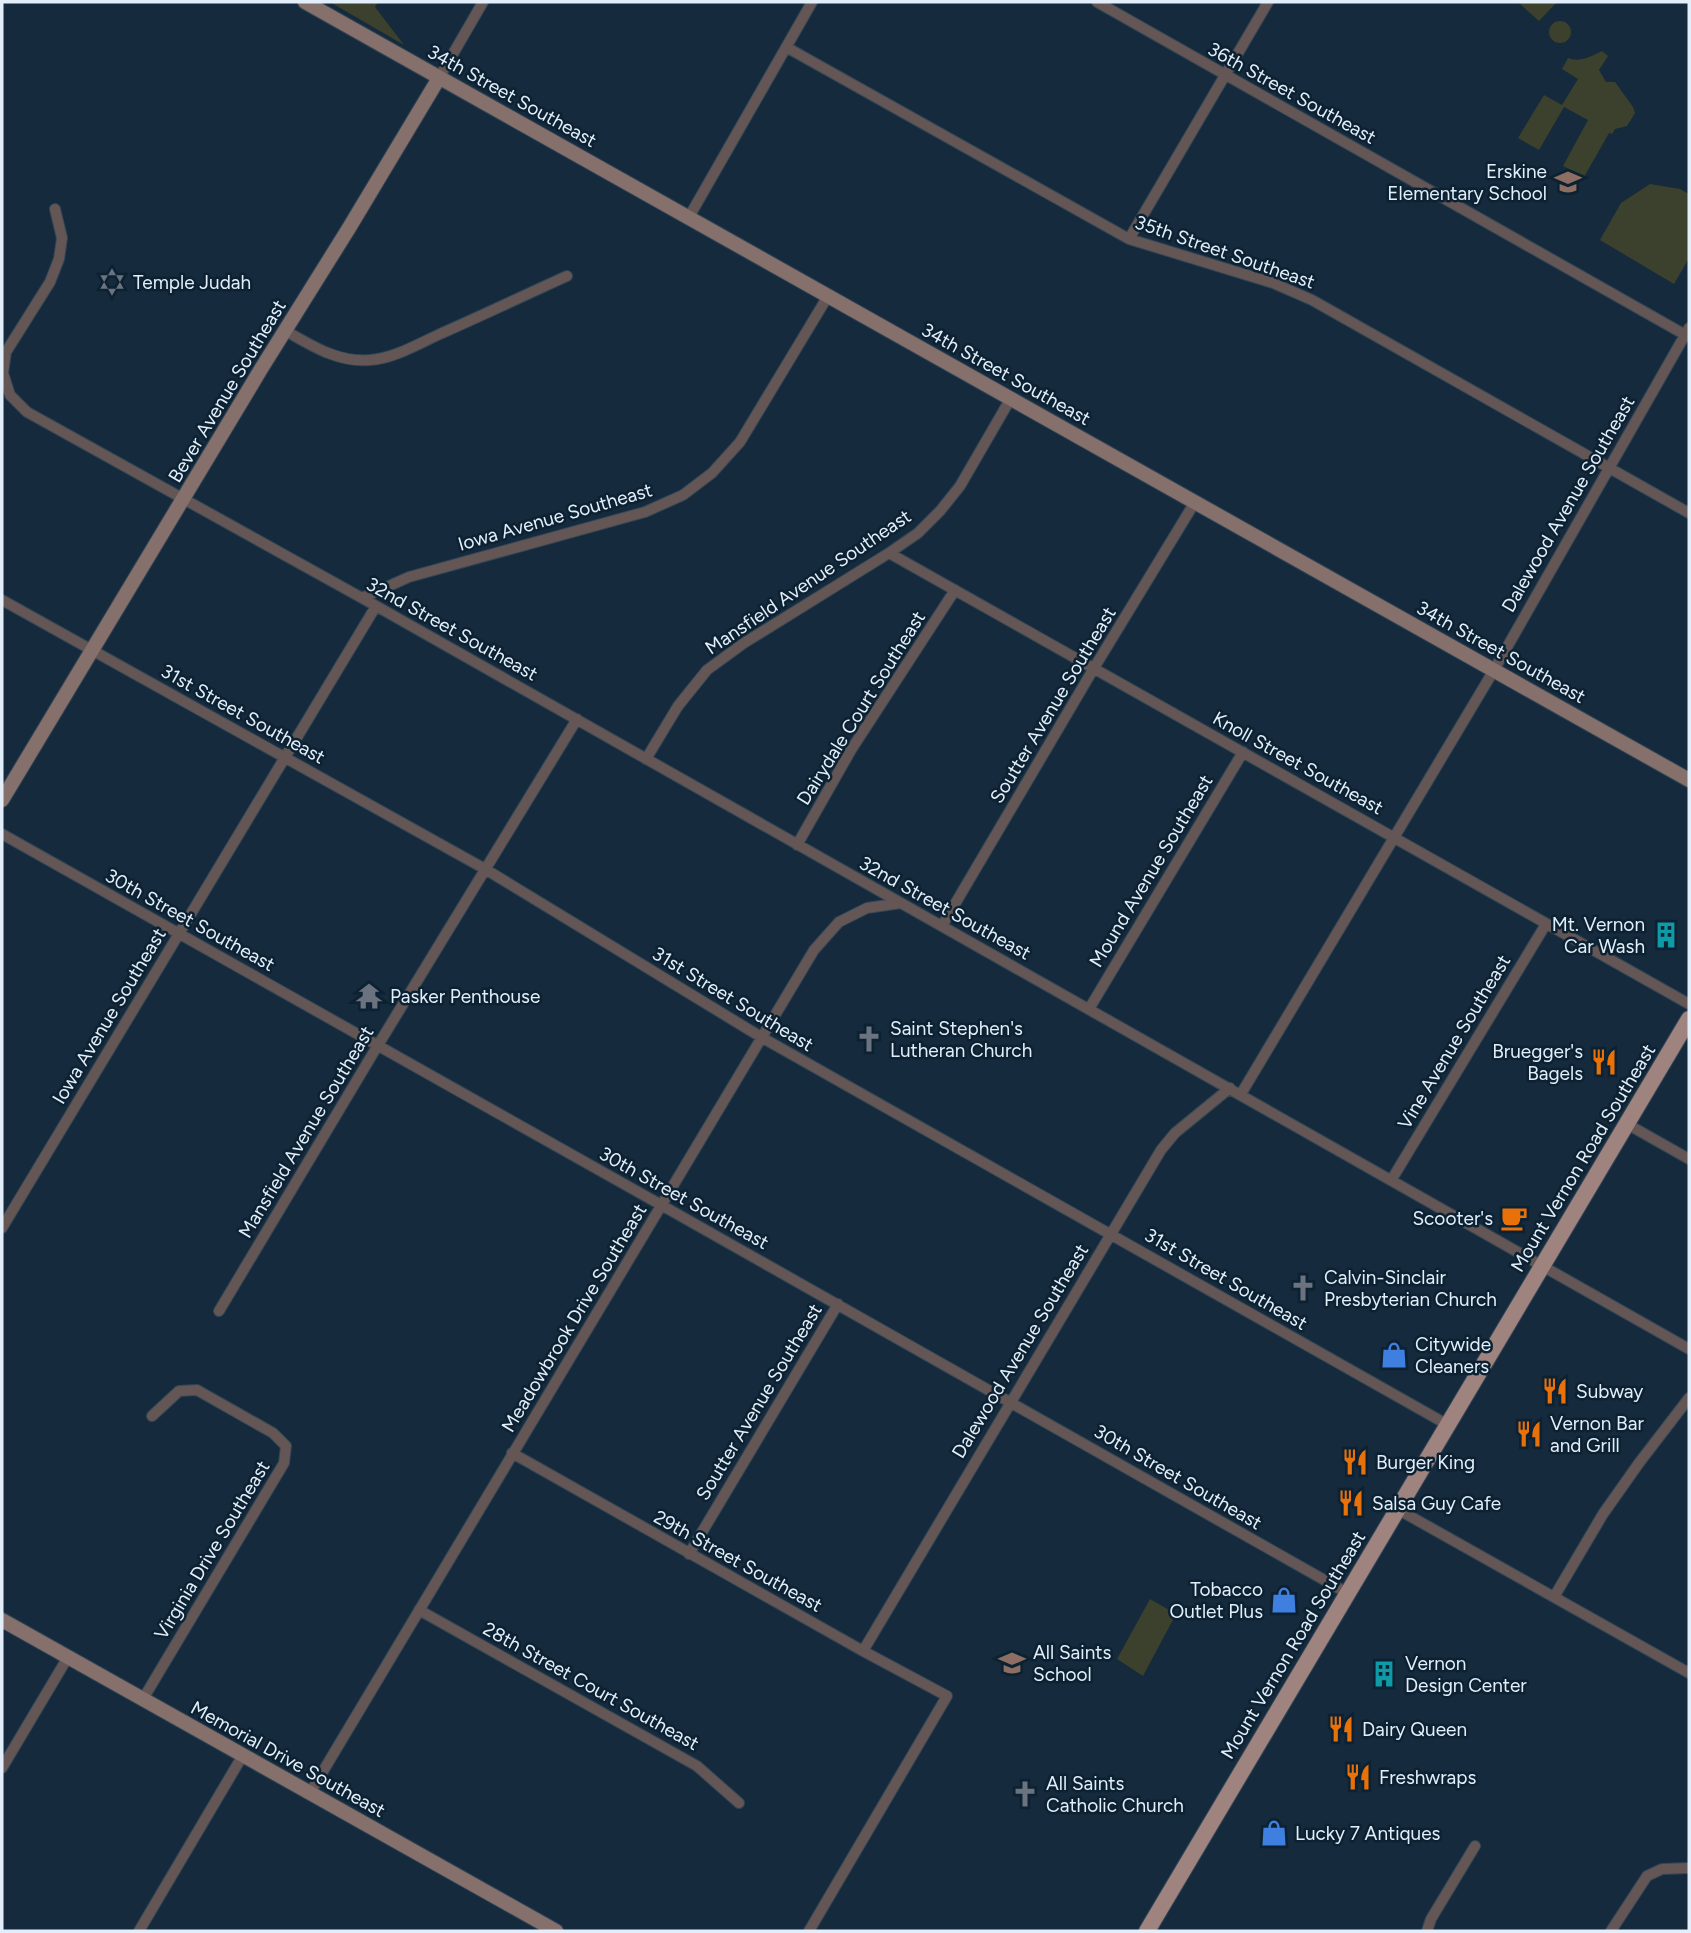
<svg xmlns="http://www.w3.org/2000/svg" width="1691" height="1933" viewBox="0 0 1691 1933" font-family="Figtree,sans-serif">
  <rect width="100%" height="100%" fill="#152a3c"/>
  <!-- green -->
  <path fill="#3c412d" d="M330,2h48l-3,5 29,38z
    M1518,2h39l-18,19z
    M1549 32a11 11 0 1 1 22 0a11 11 0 1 1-22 0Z
    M1602,51l6,5 -9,14 7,12h9l18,25 2,6 -8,13 -12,3 -3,5 -3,-1 -25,44 -21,-11 25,-46 -24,-13 -25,43 -21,-12 26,-43 18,10 16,-26 -16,-10 6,-11c11,5 24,-2 34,-7z
    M1650,184l30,5 9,5v64l-15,26 -74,-44 21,-37z
    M1150,1599l26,15 -33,62 -26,-17z"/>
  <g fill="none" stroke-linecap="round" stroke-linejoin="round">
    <!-- street casing -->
    <g stroke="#324657" stroke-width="12">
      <path id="street" d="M1097,2l592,335
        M786,47l343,192 144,44 39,17 377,213
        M439,78l44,-76
        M55,209l7,29 -3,21 -9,23 -44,70 -3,21 7,22 17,17 335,186 1327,751
        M689,217l123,-215
        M1129,239l139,-237
        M286,331c26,15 53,32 84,29 23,-1 50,-17 70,-26 43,-19 85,-39 127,-58
        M889,553l800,451
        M362,598l47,-21 236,-65 38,-17 29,-22 28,-31 88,-146
        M2,600l483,269 276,168 687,388
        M646,759l32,-53 29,-36 37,-27 145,-90 29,-20 22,-22 20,-25 51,-88
        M2,834l661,372 686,388
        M797,845l54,-95 104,-160
        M942,926l152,-258 101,-166
        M1089,1009l154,-257
        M1241,1094l253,-424 195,-342
        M1627,1124l62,35
        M1392,1179l154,-255
        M2,1228l374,-622
        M219,1311l153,-256 205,-336
        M512,1453l351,198 84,45 -138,235
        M1399,1510l290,163
        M689,1554l149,-250
        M1554,1597l49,-83 36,-51 50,-65
        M419,1610l278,156 42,37
        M863,1651l298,-501 14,-17 55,-45
        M143,1699l141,-236 2,-17 -13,-13 -76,-43 -18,1 -27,25
        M2,1768l66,-111
        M310,1793l504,-843 25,-28 28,-14 34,-5
        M139,1931l104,-176
        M1427,1931l4,-12 44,-73
        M1611,1931l36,-55 15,-7 27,-1"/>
    </g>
    <!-- secondary casing -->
    <g stroke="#324657" stroke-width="16">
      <path id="secondary" d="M305,2l1384,778
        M2,800l259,-431 88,-141 90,-150
        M2,1620l554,311"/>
    </g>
    <!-- primary casing -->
    <g stroke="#324657" stroke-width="18">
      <path id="primary" d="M1147,1931l542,-912"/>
    </g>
    <!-- street -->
    <use href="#street" stroke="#645654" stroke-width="10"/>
    <!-- secondary -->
    <use href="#secondary" stroke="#86706c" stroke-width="14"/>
    <!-- primary -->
    <use href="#primary" stroke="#9f837e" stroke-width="16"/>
  </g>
  <!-- icons -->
  <defs>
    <g id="school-bare" transform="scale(2.1)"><path d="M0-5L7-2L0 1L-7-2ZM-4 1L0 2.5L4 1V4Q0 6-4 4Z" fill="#8d6e63" stroke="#0c2131" stroke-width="2.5" paint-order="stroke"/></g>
    <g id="synagogue-bare" transform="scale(2.1)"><path d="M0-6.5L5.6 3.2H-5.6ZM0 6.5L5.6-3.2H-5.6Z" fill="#6b7280" stroke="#0c2131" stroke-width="2.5" paint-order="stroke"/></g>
    <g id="building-bare" transform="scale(2.1)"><path d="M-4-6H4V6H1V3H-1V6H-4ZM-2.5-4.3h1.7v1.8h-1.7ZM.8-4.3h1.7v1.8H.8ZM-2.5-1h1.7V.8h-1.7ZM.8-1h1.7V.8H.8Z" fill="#0f9aa8" stroke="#0c2131" stroke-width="2.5" paint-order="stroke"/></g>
    <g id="temple-bare" transform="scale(2.1)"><path d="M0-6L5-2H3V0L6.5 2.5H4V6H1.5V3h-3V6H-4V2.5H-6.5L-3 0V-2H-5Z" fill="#6b7280" stroke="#0c2131" stroke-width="2.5" paint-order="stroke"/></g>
    <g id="church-bare" transform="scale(2.1)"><path d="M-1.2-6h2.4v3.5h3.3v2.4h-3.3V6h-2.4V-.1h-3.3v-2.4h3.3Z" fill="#6b7280" stroke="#0c2131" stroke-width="2.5" paint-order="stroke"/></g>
    <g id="restaurant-bare" transform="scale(2.1)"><path d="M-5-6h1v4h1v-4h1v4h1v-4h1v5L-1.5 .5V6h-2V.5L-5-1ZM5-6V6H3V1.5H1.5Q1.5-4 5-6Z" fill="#e8710a" stroke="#0c2131" stroke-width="2.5" paint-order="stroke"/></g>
    <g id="cafe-bare" transform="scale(2.1)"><path d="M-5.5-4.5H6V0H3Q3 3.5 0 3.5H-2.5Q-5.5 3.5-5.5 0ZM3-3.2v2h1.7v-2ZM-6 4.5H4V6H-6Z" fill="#e8710a" stroke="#0c2131" stroke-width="2.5" paint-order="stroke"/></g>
    <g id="shop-bare" transform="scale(2.1)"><path d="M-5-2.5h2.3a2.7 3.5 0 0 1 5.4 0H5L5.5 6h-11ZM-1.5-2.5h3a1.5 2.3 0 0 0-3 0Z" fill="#3f7fe0" stroke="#0c2131" stroke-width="2.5" paint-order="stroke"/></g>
  </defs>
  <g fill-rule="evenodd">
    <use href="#school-bare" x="1568" y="182"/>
    <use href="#synagogue-bare" x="112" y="282"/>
    <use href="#building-bare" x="1666" y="935"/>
    <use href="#temple-bare" x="369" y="996"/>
    <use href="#church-bare" x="869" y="1039"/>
    <use href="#restaurant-bare" x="1604" y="1062"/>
    <use href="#cafe-bare" x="1514" y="1218"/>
    <use href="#church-bare" x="1303" y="1288"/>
    <use href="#shop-bare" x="1394" y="1355"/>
    <use href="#restaurant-bare" x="1555" y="1391"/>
    <use href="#restaurant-bare" x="1529" y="1434"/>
    <use href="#restaurant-bare" x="1355" y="1462"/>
    <use href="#restaurant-bare" x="1351" y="1503"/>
    <use href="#shop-bare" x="1284" y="1600"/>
    <use href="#school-bare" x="1012" y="1663"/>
    <use href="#building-bare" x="1384" y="1674"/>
    <use href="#restaurant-bare" x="1341" y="1729"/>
    <use href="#restaurant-bare" x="1358" y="1777"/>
    <use href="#church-bare" x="1025" y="1794"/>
    <use href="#shop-bare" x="1274" y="1833"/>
  </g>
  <g text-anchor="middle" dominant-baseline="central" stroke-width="5" stroke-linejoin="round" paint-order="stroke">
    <!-- street labels -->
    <g font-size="19" fill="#e2effb" stroke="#0c2131">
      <text transform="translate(1292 93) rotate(29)">36th Street Southeast</text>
      <text transform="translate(512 96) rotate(29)">34th Street Southeast</text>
      <text transform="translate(1225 252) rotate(19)">35th Street Southeast</text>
      <text transform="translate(1006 374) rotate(29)">34th Street Southeast</text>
      <text transform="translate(227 391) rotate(-59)">Bever Avenue Southeast</text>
      <text transform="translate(1568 504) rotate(-60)">Dalewood Avenue Southeast</text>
      <text transform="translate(555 517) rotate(-16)">Iowa Avenue Southeast</text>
      <text transform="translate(808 582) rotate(-34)">Mansfield Avenue Southeast</text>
      <text transform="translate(452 629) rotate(29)">32nd Street Southeast</text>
      <text transform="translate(1501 652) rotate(29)">34th Street Southeast</text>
      <text transform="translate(1053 705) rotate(-59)">Soutter Avenue Southeast</text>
      <text transform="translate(861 708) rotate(-58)">Dairydale Court Southeast</text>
      <text transform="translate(243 714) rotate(29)">31st Street Southeast</text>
      <text transform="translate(1298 763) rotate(29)">Knoll Street Southeast</text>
      <text transform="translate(1151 871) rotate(-59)">Mound Avenue Southeast</text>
      <text transform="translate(945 908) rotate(29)">32nd Street Southeast</text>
      <text transform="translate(190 920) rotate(29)">30th Street Southeast</text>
      <text transform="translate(733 999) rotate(31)">31st Street Southeast</text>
      <text transform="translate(109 1016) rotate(-59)">Iowa Avenue Southeast</text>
      <text transform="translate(1454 1042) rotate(-59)">Vine Avenue Southeast</text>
      <text transform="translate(306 1132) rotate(-59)">Mansfield Avenue Southeast</text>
      <text transform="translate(1583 1158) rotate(-59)">Mount Vernon Road Southeast</text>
      <text transform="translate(684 1198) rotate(29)">30th Street Southeast</text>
      <text transform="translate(1226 1279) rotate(30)">31st Street Southeast</text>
      <text transform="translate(574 1318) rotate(-59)">Meadowbrook Drive Southeast</text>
      <text transform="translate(1020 1351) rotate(-59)">Dalewood Avenue Southeast</text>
      <text transform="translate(759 1402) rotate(-59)">Soutter Avenue Southeast</text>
      <text transform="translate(1178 1477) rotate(30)">30th Street Southeast</text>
      <text transform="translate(212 1550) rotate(-59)">Virginia Drive Southeast</text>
      <text transform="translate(738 1561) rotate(29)">29th Street Southeast</text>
      <text transform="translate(1293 1645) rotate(-59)">Mount Vernon Road Southeast</text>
      <text transform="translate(591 1686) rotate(29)">28th Street Court Southeast</text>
      <text transform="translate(288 1759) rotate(29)">Memorial Drive Southeast</text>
    </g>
    <!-- poi labels -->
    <g font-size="19" fill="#e2effb" stroke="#0c2131" text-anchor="start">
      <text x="1547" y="171" text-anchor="end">Erskine<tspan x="1547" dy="22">Elementary School</tspan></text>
      <text x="133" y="282">Temple Judah</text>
      <text x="1645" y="924" text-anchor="end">Mt. Vernon<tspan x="1645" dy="22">Car Wash</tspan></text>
      <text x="390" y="996">Pasker Penthouse</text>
      <text x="890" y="1028">Saint Stephen's<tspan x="890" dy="22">Lutheran Church</tspan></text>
      <text x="1583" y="1051" text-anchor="end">Bruegger's<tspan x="1583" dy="22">Bagels</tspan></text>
      <text x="1493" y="1218" text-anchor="end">Scooter's</text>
      <text x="1324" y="1277">Calvin-Sinclair<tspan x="1324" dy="22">Presbyterian Church</tspan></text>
      <text x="1415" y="1344">Citywide<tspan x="1415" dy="22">Cleaners</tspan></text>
      <text x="1576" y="1391">Subway</text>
      <text x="1550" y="1423">Vernon Bar<tspan x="1550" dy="22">and Grill</tspan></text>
      <text x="1376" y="1462">Burger King</text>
      <text x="1372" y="1503">Salsa Guy Cafe</text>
      <text x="1263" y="1589" text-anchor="end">Tobacco<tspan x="1263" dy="22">Outlet Plus</tspan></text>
      <text x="1033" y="1652">All Saints<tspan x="1033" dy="22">School</tspan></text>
      <text x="1405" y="1663">Vernon<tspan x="1405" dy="22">Design Center</tspan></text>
      <text x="1362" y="1729">Dairy Queen</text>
      <text x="1379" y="1777">Freshwraps</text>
      <text x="1046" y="1783">All Saints<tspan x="1046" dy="22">Catholic Church</tspan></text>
      <text x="1295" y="1833">Lucky 7 Antiques</text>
    </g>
  </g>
  <!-- border -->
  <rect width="1691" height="1933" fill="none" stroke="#e2effb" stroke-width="7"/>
</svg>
